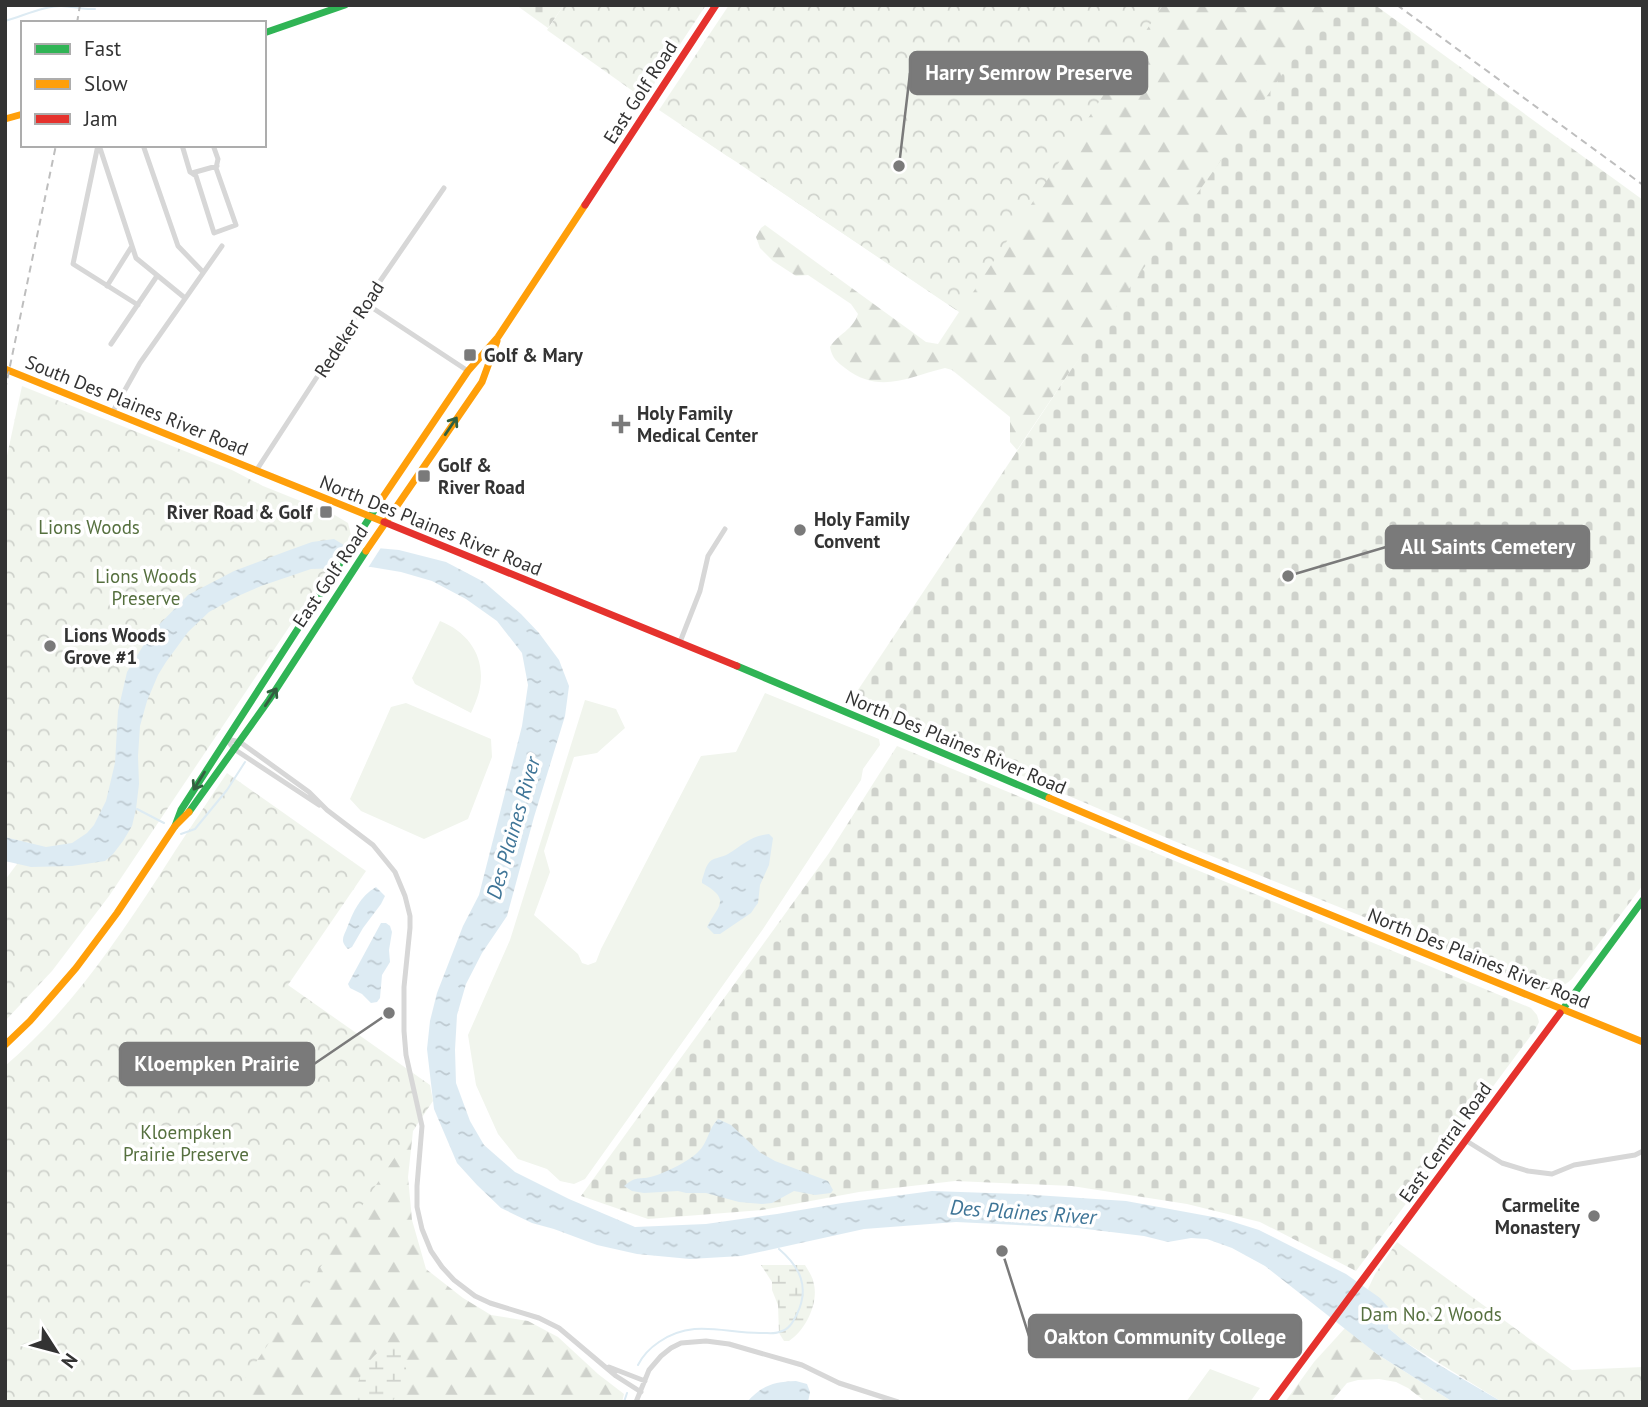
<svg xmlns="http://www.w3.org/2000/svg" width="1648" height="1407" viewBox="0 0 1648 1407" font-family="'PT Sans',sans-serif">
  <defs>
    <pattern id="forest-firs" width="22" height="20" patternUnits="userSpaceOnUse" patternTransform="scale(1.75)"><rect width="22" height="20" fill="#f1f5ed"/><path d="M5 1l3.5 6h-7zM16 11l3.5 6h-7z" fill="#cfd2cc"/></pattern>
    <pattern id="wetland-marsh" width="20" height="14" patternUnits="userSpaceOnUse" patternTransform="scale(1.75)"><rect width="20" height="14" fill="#f1f5ed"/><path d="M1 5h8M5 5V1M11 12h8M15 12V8" fill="none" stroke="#cfd2cc"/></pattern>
    <pattern id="cemetery-stones" width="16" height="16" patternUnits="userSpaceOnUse" patternTransform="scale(1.75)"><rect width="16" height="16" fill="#f1f5ed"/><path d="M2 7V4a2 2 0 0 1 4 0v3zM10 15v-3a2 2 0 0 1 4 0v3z" fill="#cfd2cc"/></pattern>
    <pattern id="park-crowns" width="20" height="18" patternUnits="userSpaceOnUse" patternTransform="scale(1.75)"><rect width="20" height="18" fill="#f1f5ed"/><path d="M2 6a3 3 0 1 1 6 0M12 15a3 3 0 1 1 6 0" fill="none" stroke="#cfd2cc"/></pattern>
    <pattern id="water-ripples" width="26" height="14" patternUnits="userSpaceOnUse" patternTransform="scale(1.75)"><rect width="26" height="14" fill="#ddebf3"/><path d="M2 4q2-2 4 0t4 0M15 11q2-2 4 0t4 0" fill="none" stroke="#becad1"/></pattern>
  </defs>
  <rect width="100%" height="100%" fill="#fff"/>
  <!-- grass -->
  <path fill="#f1f5ed" d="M440,621c30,12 47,38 39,71 -2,7 -5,14 -8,21l-56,-29 -3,-6z
    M765,693l114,46 1,6 -17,24 -2,11 -98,149 -178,250 -11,5 -14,-3 -13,-12 -29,-10 -20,-25 -22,-49 -8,-50 42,-95 75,-240 31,9 9,19 -28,25 -23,4 -30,94 6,21 -16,43 44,39 4,9 6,2 8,-3 5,-13 100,-193 35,-4z
    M406,703l85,36 1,18 -24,62 -44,20 -63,-28 -11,-12 41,-92z
    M1210,1369l50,19 -10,14h-64z"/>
  <!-- forest -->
  <path fill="url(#forest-firs)" d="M1090,5h261l-280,365 -54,80 -7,-8v-25l-58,-47 -7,-2c-38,9 -65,27 -100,0 -8,-6 -13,-10 -15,-21 8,-13 23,-17 28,-33l-7,-10 -43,-29 -12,1 -23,-15 -13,-13 -4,-11 5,-9 4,-3 161,117 12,2 21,-32 -201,-136 -2,-4 -29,-16 -46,-31 12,-10z
    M417,1125l-4,6 -5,46 4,43 14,49 37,29 28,17 37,6 30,16 40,37 26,20 -2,8h-611z
    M1345,1328l32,26 76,48h-27l-18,-14 -12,-6 -17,-3 -21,1 -11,3 -16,19h-46l29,-40z"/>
  <!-- wetland -->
  <path fill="url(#wetland-marsh)" d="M761,1265h44c3,5 7,11 8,16 7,20 -7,49 -24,60h-5l-5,-8 -1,-28 -6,-15v-8z
    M399,1346h2c7,24 10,38 -10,56h-36c-1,-18 11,-43 28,-53 4,-2 11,-3 16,-3z"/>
  <!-- cemetery -->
  <path fill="url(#cemetery-stones)" d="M516,5h48l-16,23z
    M1332,5h43l268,195v685l-71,94c-9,8 -16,10 -28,10l-370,-148 -324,-139 221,-332z
    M897,746l634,262 6,7 2,7 -4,8 -179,241 -96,-49 -73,-18 -115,-18 -117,-5 -96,11 -97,18 -114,9 -67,-23 248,-343z"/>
  <!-- park -->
  <path fill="url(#park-crowns)" d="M564,5h142l-62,94 -97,-69z
    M729,5h434l-203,307 -301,-202z
    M22,386l210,84 31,16 70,28 15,9 3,12 -4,9 -3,1 -235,351 -57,75 -47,50v-141l27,-36 -27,-7v-372z
    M227,773l139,98 -78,114 142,100 3,16 -204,301h-224v-336c64,-55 109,-121 154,-190 22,-35 45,-69 68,-103z
    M1397,1242l175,128 71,-3v35h-141l-97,-60 -17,-14 -20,-39 7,-15z"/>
  <!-- water -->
  <path fill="url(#water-ripples)" d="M334,539l10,6 55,5 47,12 38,20 37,32 18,19 20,27 10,26 -4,30 -31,101 -27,99 -25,37 -16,31 -9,31 -2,35 1,33 14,38 14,24 31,27 54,27 66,28 71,-3 71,-10 65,-11 90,-12 88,3 106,7 98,18 35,11 87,44 34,24 9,10 -1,20 17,14 29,20 68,40h-49l-76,-48 -112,-88 -33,-18 -25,-9 -16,-1 -23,4 -24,-6 -66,-8 -122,-6 -92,7 -123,27 -51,3 -53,-5 -40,-9 -43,-16 -22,-6 -31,-15 -24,-23 -20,-22 -23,-54 -7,-60 3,-28 7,-28 26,-67 16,-31 43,-169 6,-41 -6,-32 -25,-32 -31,-22 -34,-18 -31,-9 -30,-5 -60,2 -50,17 -23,10 -29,16 -21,20 -22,30 -8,13 -11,26 -7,25 -2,30 1,28 -3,25 -4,17 -9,15 -10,13 -8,7 -33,5 -41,1 -26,-6v-24l41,10 26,-4 15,-10 7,-8 12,-24 9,-38 3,-52 9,-39 24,-39 37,-38 46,-24 53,-20 25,-9z
    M769,834l4,4 -4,27 -9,20 -2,18 -3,4 -4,6 -31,21h-6l-7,-7c11,-22 25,-27 -5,-44v-3c2,-5 3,-12 6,-16 4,-7 14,-6 20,-10 15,-9 22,-18 41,-20z
    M376,887l9,9 -4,8 -18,24 -11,19 -4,2c-2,-2 -3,-3 -4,-5 -3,-5 1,-11 3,-16 6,-16 13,-32 29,-41z
    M381,923h5l4,3 2,6 -3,18 1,12 -8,13 -2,23 -3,4 -6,1 -9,-9 -12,-6 -2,-4z
    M718,1119l13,6 30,28 14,8 53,20 5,9 -2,3 -16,2 -21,-4 -22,12 -10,1 -23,-2 -33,-9h-20l-8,-2 -34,2 -12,-2 -8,-5c15,-12 15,-5 30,-10 13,-4 35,-15 44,-24 10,-9 10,-23 20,-33z
    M796,1381l11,3 3,8 -2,10h-61c16,-17 26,-20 49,-21z"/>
  <!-- pier -->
  <path fill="#fff" d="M345,543l37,3 -16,25h-40z"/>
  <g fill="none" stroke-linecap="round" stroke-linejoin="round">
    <!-- stream -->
    <path stroke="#ddebf3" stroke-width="2" d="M5,21c18,-5 38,-15 56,-15 12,0 22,4 34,3
      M137,809l27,14
      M181,834l14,-5 32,-39 18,-28
      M638,1365c5,-10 12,-17 21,-23 35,-24 66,-8 104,-9 5,0 12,1 16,-1 10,-2 14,-10 18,-18 13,-27 3,-47 -18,-65
      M624,1402l3,-9"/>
    <!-- street -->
    <path stroke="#d7d7d7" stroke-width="5" d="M98,145l-25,119 65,41
      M99,145l37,113 49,40
      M143,145l35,101 25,26
      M182,145l8,27 6,4 18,57 22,-8 -20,-57 2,-9 -5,-14
      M192,173l25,-7
      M107,286l25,-40
      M365,303l103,68
      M111,344l46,-68
      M112,413l28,-50 82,-117
      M256,471l109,-168 79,-115
      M680,642l20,-51 8,-35 17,-27
      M227,739l13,3 69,50 18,18 46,35 22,27 10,24 5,20v12l-6,59v44l2,24 16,71 -5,60v21l5,22 9,22 11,16 12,13 21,16 15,7 49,15 20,10 57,48 25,16
      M227,740l7,9 85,56
      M1465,1140l37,23 26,8 24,3 22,-9 61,-10 8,-4
      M609,1367l36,14
      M636,1402l13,-32 12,-14 10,-8 10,-5 25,-2 23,3 73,21 37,18 59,19"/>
    <!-- fast -->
    <path stroke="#30b455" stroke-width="7" d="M264,33l81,-28
      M737,666l312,132
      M189,812l80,-112 97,-149
      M175,826l6,-16 196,-304
      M1560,1013l83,-113"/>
    <!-- slow -->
    <path stroke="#ff9f0a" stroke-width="7" d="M5,119l18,-5
      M5,369l379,153
      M377,506l91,-135 30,-34 87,-132
      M366,551l116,-169 15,-41
      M1049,798l132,56 462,188
      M5,1045l25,-24 46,-53 41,-55 58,-87 14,-14"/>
    <!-- jam -->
    <path stroke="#e5322d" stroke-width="7" d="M585,205l131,-200
      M384,522l353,144
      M1272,1402l288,-389"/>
    <!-- rail -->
    <path stroke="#bebebe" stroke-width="2" stroke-dasharray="7 5" stroke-linecap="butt" d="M1397,5l246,180
      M77,23l3,-18
      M5,390l51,-245"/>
  </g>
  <!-- one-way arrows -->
  <defs><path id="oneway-shaft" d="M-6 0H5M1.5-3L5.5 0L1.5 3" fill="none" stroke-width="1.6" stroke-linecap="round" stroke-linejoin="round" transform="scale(1.75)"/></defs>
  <g stroke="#32603f">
    <use href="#oneway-shaft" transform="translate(451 426) rotate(-56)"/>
    <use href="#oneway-shaft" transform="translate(271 697) rotate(-57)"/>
    <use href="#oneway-shaft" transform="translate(199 781) rotate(122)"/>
  </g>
  <!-- markers -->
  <g fill="#7a7a7a" stroke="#fff" stroke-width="2.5">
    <rect x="463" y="348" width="14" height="14" rx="3.5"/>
    <path d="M617.5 413.5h7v7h7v7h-7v7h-7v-7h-7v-7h7z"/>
    <rect x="417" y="469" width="14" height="14" rx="3.5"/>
    <rect x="319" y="505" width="14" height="14" rx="3.5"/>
    <circle cx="800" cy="530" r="7"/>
    <circle cx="50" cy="646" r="7"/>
    <circle cx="1594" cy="1216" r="7"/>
  </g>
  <g text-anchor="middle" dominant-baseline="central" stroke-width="7" stroke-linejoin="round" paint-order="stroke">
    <!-- street labels -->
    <g font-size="19" fill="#333" stroke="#fff">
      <text transform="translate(640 92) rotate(-57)">East Golf Road</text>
      <text transform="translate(349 329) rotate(-57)">Redeker Road</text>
      <text transform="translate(137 405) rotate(22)">South Des Plaines River Road</text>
      <text transform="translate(431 525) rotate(22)">North Des Plaines River Road</text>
      <text transform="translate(330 576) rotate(-56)">East Golf Road</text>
      <text transform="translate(956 742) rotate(23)">North Des Plaines River Road</text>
      <text transform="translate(1479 958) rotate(22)">North Des Plaines River Road</text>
      <text transform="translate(1445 1142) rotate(-54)">East Central Road</text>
    </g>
    <!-- poi labels -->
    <g font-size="19" font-weight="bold" fill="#333" stroke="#fff" text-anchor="start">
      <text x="484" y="355">Golf &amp; Mary</text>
      <text x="637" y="413">Holy Family<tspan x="637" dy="22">Medical Center</tspan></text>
      <text x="438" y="465">Golf &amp;<tspan x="438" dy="22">River Road</tspan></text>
      <text x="312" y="512" text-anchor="end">River Road &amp; Golf</text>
      <text x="814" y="519">Holy Family<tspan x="814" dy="22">Convent</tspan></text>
      <text x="64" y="635">Lions Woods<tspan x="64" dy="22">Grove #1</tspan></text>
      <text x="1580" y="1205" text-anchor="end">Carmelite<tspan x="1580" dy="22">Monastery</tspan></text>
    </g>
    <!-- park labels -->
    <g font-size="19" fill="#56703f" stroke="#fff">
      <text x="89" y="527">Lions Woods</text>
      <text x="146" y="576">Lions Woods<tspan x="146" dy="22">Preserve</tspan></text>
      <text x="186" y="1132">Kloempken<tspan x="186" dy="22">Prairie Preserve</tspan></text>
      <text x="1431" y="1314">Dam No. 2 Woods</text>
    </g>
    <!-- water labels -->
    <g font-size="21" font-style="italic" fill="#3f7597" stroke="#fff">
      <text transform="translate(513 828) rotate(-74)">Des Plaines River</text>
      <text transform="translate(1023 1212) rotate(4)">Des Plaines River</text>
    </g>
  </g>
  <!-- callouts -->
  <path fill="none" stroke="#7a7a7a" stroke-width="2.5" d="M899 166L910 73M1288 576L1386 547M389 1013L314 1064M1002 1251L1029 1336"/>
  <g fill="#7a7a7a" stroke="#fff" stroke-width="2.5">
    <circle cx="899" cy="166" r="7"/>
    <circle cx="1288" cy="576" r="7"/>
    <circle cx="389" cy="1013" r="7"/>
    <circle cx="1002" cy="1251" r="7"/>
  </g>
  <g fill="#7a7a7a" stroke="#7a7a7a" stroke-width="2.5">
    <rect x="910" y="52" width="237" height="42" rx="7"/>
    <rect x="1386" y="526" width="203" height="42" rx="7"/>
    <rect x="120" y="1043" width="194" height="42" rx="7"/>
    <rect x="1029" y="1315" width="272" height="42" rx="7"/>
  </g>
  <g font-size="21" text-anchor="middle" font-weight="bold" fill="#fff">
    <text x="1029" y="80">Harry Semrow Preserve</text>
    <text x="1488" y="554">All Saints Cemetery</text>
    <text x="217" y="1071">Kloempken Prairie</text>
    <text x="1165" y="1344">Oakton Community College</text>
  </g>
  <!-- border -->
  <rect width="1648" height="1407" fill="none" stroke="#333333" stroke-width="14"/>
  <!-- legend -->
  <rect x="21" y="21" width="245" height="126" fill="#ffffff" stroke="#adadad" stroke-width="2"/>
  <rect x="35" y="44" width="35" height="10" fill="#30b455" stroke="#adadad" stroke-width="2"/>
  <text x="84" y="56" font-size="21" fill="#333333">Fast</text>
  <rect x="35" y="79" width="35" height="10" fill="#ff9f0a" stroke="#adadad" stroke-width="2"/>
  <text x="84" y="91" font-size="21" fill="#333333">Slow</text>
  <rect x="35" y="114" width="35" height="10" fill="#e5322d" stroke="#adadad" stroke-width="2"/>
  <text x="84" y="126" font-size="21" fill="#333333">Jam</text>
  <!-- north arrow -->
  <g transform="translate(56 1351) rotate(126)" stroke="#ffffff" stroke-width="5" paint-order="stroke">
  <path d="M0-5L12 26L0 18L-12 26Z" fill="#333333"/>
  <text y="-10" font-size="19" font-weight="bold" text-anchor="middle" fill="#333333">N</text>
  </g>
</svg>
